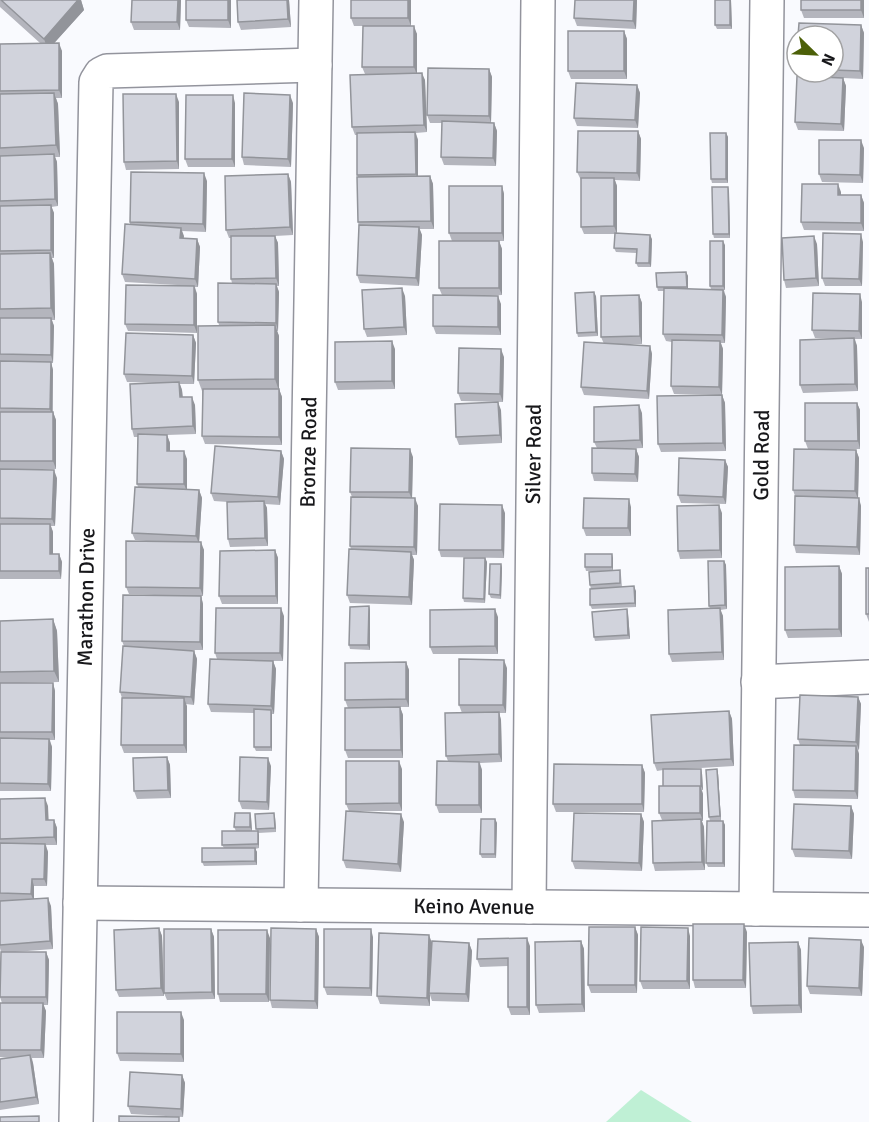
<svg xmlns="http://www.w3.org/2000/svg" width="869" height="1122" viewBox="0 0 869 1122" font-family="Signika,sans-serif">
  <rect width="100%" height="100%" fill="#f9fafe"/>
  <!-- green -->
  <path fill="#bff0d5" d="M641,1090l51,32h-86z"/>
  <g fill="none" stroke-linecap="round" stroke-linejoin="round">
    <!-- street casing -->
    <g stroke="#93949d" stroke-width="36">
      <g id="street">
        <path d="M758,682l111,-5"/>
        <path id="s1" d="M80,903l789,7"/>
        <path id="s2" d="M301,905l15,-905"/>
        <path id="s3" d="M529,907l9,-907"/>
        <path id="s4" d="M756,909l11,-909"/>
        <path id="s5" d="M76,1122l20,-1040 5,-8 6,-3 208,-6"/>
      </g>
    </g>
    <!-- street -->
    <use href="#street" stroke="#fff" stroke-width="33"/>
  </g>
  <!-- wall -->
  <path fill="#b4b5bd" d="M0,0h81l3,10 -30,33 8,8v47h-6l2,6 2,53h-5l2,5 1,44 -7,1 3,6v45h-2l2,6 1,56h-3l2,6 -1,37h-2l2,7v42l3,8v49h-49l50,9 -2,48h-4l2,6v22h6l3,8 -1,17h-61v-535l40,-1 -40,-36z
    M132,0h49l-1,30h-46l-3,-8z
    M186,0h45v28l-42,-1 -3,-7z
    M289,0l2,27 -50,3 -3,-8z
    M351,0h60v26l6,8v39l8,7 2,52 -11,1 2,7v36h12l3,8 1,45h-15l3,6 -3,51 -59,-3 -3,-8 2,-48 -1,-5v-45l-1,-2v-40h-2l-3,-8 13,-53 -3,-7 1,-41h-9l-3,-8z
    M637,0l-1,29 -59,-3 -3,-8z
    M731,0l1,29h-15l-2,-4z
    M801,0h63v18h-60l-3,-8z
    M861,25l3,8 -1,46 -20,-1 3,8 -2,45 -46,-1 -3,-8 5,-46 -2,-4h35v-36z
    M624,31l3,8v40h-56l-3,-8z
    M489,69l3,8 -1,46h3l3,8 -1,35 -52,-1 -3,-8 1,-34h-12l-3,-8z
    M637,85l3,8 -2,35 -61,-2 -3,-8z
    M179,102v67l-53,1 -2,-8z
    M235,103v64h-47l-3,-8z
    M293,103l-2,64 -47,-2 -2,-8z
    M638,131l3,8 -1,42 -25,-1 2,6v48l35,5 -1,28h-13l-2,-4v-10l-20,-1 -2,-4 1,-14h-31l-3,-7v-47l-4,-8z
    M726,133l2,4v46h-16l-1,-4z
    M864,148l-1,35 -41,-1 -3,-8z
    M288,174l3,8 2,53 -18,1 3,7 1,43h-2l2,6 -1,39h-1l2,5v53l3,8v48l-77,-1 -3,-8v-45l-4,-11 21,-55 -1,-3 14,-39 -1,-4v-41h-2l-3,-8z
    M207,181l-1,51 -24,-1 1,7 14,1 3,8 -2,40h-3l2,7v39l-69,-2 -3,-7 52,-39 -52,-3 -3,-8 8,-49v-3z
    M502,186l2,8v47h-52l-3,-8z
    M729,191l1,47h-16l-1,-4z
    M841,192v3h20l3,8v28l-60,-1 -3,-8z
    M499,241l3,8v46l-18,1 17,8v31l-65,-1 -3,-8 9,-31 -3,-7z
    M863,242l-1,44h-37l-3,-8z
    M817,244l2,42 -33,2 -2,-8z
    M725,245v45h-1l2,7 -1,46h-4l2,6 -1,46 3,8 1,48 -65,1 -3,-8 62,-49 -46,-1 -3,-8 1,-44 -6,-1 -3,-7 1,-43h-6l-1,-4 29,-15 2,4v13h23l-1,-3z
    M639,295l3,8v41h-24l32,2 2,8 -3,45 -65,-4 -3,-8 23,-43 -3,-7z
    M405,296l2,39 -40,2 -3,-8z
    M596,296l2,40 -20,1 -1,-4z
    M862,302v37h-7l2,7 1,45 -55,2 -3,-8 41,-46 -26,-1 -3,-8z
    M193,335l3,8 -2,41h-14l2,6 1,7 12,8 1,29 -29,1 3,8v8l17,8v30l12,1 3,8 -3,44 5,8 -1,46h-2l2,8v46h-27l18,1 3,8 -3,46 -8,-1 1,49h-63l-3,-8 1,-47 -2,-6 4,-46 -2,-5 58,-45 -51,-2 -3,-7 31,-45 -22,-2 -3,-7 6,-46 -1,-3 1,-47h-4l-2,-8 24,-46 -29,-1 -3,-8z
    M395,349v40l-57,1 -3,-8z
    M504,357l-1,45 -42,-1 -3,-8z
    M857,403l3,7v39h-48l44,1 3,8 -1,40 3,8 -1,49 -64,-2 -2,-8 1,-49 -2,-6 15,-41 -3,-8z
    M501,410l1,33 -43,2 -3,-8z
    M642,413l1,35 -24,1h17l3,8 -1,25 -44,-1 -2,-8 5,-25 -3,-6z
    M281,451l3,8 -4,46 -15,-1 2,4 1,38 -38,1 -2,-8v-37l-14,-1 -3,-8z
    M413,457l-1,41 6,8 -1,49h-5l2,5 -2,45 -62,-2 -3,-8 4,-46 -1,-3 2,-49 -2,-5z
    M725,460l3,7 -2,37 -45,-1 -3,-8z
    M631,507v29h-45l-3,-8z
    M505,513l-1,45 -63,-1 -2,-7z
    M722,513v45l-42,1 -2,-8z
    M275,550l3,8v46h-56l-3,-8z
    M485,558l2,4 -2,41 -21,-1 -1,-4z
    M613,558v13l7,-1 1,5 1,12 14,4v16l-44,2 -2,-4 1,-16 -1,-4 21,-14h-25l-1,-4z
    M724,561l2,4 1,44 -7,1 3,6 1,44 -52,2 -3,-8 41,-45 -1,-3z
    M501,564l1,4 -1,31 -10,-1 -2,-4z
    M839,566l3,8v63l-54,1 -3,-8z
    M869,568v54l-3,-8z
    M369,606l1,4v40l-20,-1 -1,-4z
    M627,609l1,4 2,26 -35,2 -1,-4z
    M284,616l-1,45h-18h8l3,8 -2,45h-2v37h-16l-2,-4v-34l-43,-1 -3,-8 9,-45 -2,-6z
    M498,617v37h-65l-3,-7z
    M53,619l4,12 2,51 -41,1h35l2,8v49h-5l2,7 -1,44h-51v-170z
    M406,662l3,8v37h-9l3,8v43h-55l-3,-8 3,-42 -3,-8z
    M507,668l-1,45h-7l2,7 1,42 -22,1 2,7v43h-43l-3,-8 12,-44 -2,-5 16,-43 -3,-8z
    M858,697l3,7 -2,46 -1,-1 1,5 -1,45 -63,-1 -2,-8 7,-45 -2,-6z
    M729,711l3,8 2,47 -50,3 18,4 1,17h-1l1,4v27h-1l2,6 1,43 -50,1 -2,-8 9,-43 -3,-7 4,-27v-16l-6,1 -3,-8z
    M167,757l3,8 1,33 -34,1 -3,-8z
    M642,765l3,8 -1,39h-88l-3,-8z
    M271,766l-2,44 -27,-1 -3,-8z
    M402,769v42h-44l46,11 -3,50 -55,-4 -3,-8 6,-49 -3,-7z
    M717,769l1,4 3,48h-10h12l2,4v42h-17l-2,-4 4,-42 -1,-4z
    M0,799l48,7v14h6l3,8v17h-11l2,7 -1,34h-13v13l17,7 2,43 -38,3h31l3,8 -1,45h-5l3,6 -2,47h-12l1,5 6,41 -39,6v-51l10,-1 -10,-1v-54h2l-2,-6 1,-45 -1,-4z
    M851,806l3,8 -2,45 -57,-2 -3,-8z
    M250,813l1,4 1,14h5l-1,-2 19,-12 1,15 -18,1 1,15 -4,1 2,3v13l-53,1 -2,-4 22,-14 -2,-3 14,-14 -2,-4z
    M641,814l3,8 -2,49 -67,-2 -3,-8z
    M495,819l2,4 -1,35h-14l-2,-4z
    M635,927l3,8 -1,58h-46l-3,-8z
    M159,928l3,8 2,60 -45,1 -3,-7z
    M211,929l3,8 1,62 -48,1 -3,-7z
    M316,929l3,8 -1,72 -46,-1 -2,-8z
    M747,932l-1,56h-51l-2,-8z
    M690,936v53h-47l-3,-8z
    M373,937l-1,59 -45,-1 -3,-8z
    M270,938l-1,64h-49l-2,-8z
    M432,941l37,2 3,8 -3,51 -37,-1 -2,-6v11l-50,-2 -3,-8z
    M581,941l3,8 1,63 -46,1 -3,-8z
    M798,942l3,8 1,63 -49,1 -2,-8z
    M530,946v69h-19l-3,-8v-41l-28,1 -3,-8z
    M864,947l-2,49 -52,-2 -3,-8z
    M184,1020v42l-64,-1 -3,-8z
    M182,1075l3,8 -2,34 -52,-3 -3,-8z"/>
  <!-- shaded-wall -->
  <path fill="#92949a" d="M78,0h3l3,10 -36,40 -4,-11z
    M178,0h3l-1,30 -3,-8z
    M228,0h3v28l-3,-8z
    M287,0h2l2,27 -3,-8z
    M408,0h3v26l-3,-8z
    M634,0h3l-1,29 -3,-8z
    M730,0h1l1,29 -2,-4z
    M861,0h3v18l-3,-8z
    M861,25l3,8 -1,46 -3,-8z
    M414,26l3,8v41l-3,-8z
    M624,31l3,8v40l-3,-8z
    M59,43l3,8v47l-3,-8z
    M489,69l3,8 -1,46 -2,-7z
    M422,73l3,7 2,52 -3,-7z
    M843,78l3,8 -2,45 -3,-7z
    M637,85l3,8 -2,35 -3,-8z
    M54,93l4,11 2,53 -4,-12z
    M176,94l3,8v67l-2,-8z
    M233,95l2,8v64l-3,-8z
    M290,95l3,8 -2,64 -3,-8z
    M494,123l3,8 -1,35 -3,-8z
    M638,131l3,8 -1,42 -3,-8z
    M415,132l3,8v42l-2,-8z
    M726,133l2,4v46l-2,-4z
    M861,140l3,8 -1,35 -3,-8z
    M54,154l3,8 1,44 -3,-7z
    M204,173l3,8 -1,51 -3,-8z
    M288,174l3,8 2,53 -3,-8z
    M430,176l3,8 1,45 -3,-8z
    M614,178l3,8v48l-3,-8z
    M838,184l3,8v11l-3,-8z
    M502,186l2,8v47l-2,-8z
    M728,187l1,4 1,47 -1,-4z
    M861,195l3,8v28l-3,-8z
    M51,205l3,8v45l-3,-8z
    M419,227l3,8 -3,51 -3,-8z
    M181,228l3,8 -1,10 -3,-8z
    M861,234l2,8 -1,44 -3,-7z
    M650,235l2,4 -1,28 -2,-4z
    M275,236l3,7 1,43 -3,-8z
    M814,236l3,8 2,42 -3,-8z
    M197,239l3,8 -2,40 -3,-8z
    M499,241l3,8v46l-3,-7z
    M723,241l2,4v45l-2,-4z
    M50,253l4,11 1,56 -4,-12z
    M686,272l2,4v15l-1,-4z
    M276,284l3,8 -1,39 -2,-8z
    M194,286l3,8v39l-3,-8z
    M402,288l3,8 2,39 -3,-8z
    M723,290l3,7 -1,46 -3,-8z
    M594,292l2,4 2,40 -2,-4z
    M860,294l2,8v37l-3,-8z
    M639,295l3,8v41l-2,-8z
    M498,296l3,8v31l-3,-8z
    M51,318l3,8 -1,37 -2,-8z
    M275,325l4,11v55l-4,-12z
    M193,335l3,8 -2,41 -2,-8z
    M854,338l3,8 1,45 -3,-7z
    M392,341l3,8v40l-3,-8z
    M720,341l3,8 -1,46 3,8 1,48 -3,-8 -1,-48 -3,-8z
    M650,346l2,8 -3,45 -2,-8z
    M501,349l3,8 -1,45 -3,-8z
    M51,362l2,8 -1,47 -2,-8z
    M179,382l3,8 1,15 -3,-8z
    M279,389l3,8v48l-3,-8z
    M192,397l3,8 1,29 -3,-8z
    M498,402l3,8 1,33 -2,-8z
    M857,403l3,7v39l-2,-8z
    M639,405l3,8 1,35 -3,-8z
    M53,412l3,8v49l-3,-8z
    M167,435l3,8v16l-3,-8z
    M410,449l3,8 -1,43 -3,-8z
    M636,449l3,8 -1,25 -3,-8z
    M856,450l3,8 -1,41 -3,-8z
    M184,451l3,8v33l-3,-8z
    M281,451l3,8 -4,46 -2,-8z
    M725,460l3,7 -2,37 -3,-7z
    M54,470l3,8 -2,48 -3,-7z
    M199,490l3,8 -3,46 -3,-8z
    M415,498l3,8 -1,49 -3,-8z
    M859,498l2,8 -1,49 -3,-8z
    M629,499l2,8v29l-3,-8z
    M264,501l3,7 1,38 -3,-8z
    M502,505l3,8 -1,45 -2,-8z
    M719,505l3,8v45l-2,-8z
    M50,524l3,8v29l-3,-7z
    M201,542l3,8 -1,46 -3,-8z
    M275,550l3,8v46l-2,-8z
    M411,552l3,8 -2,45 -3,-8z
    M59,554l3,8 -1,17 -2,-8z
    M612,554l1,4v13l-1,-4z
    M485,558l2,4 -2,41 -1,-4z
    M724,561l2,4 1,44 -2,-4z
    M501,564l1,4 -1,31 -1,-4z
    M839,566l3,8v63l-3,-8z
    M634,586l2,5v16l-1,-4z
    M201,596l2,8v46l-3,-8z
    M369,606l1,4v40l-2,-5z
    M281,608l3,8 -1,45 -3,-8z
    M720,608l3,8 1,44 -2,-8z
    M495,609l3,8v37l-3,-8z
    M627,609l1,4 2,26 -2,-4z
    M53,619l4,12 2,51 -5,-11z
    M194,651l3,8 -3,46 -3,-8z
    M504,660l3,8 -1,45 -3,-8z
    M273,661l3,8 -2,45 -3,-8z
    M406,662l3,8v37l-3,-8z
    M53,683l2,8v49l-3,-8z
    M858,697l3,7 -2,46 -3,-8z
    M184,698l3,8v47l-3,-8z
    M400,707l3,8v43l-2,-8z
    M271,710l1,4v37l-1,-4z
    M729,711l3,8 2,47 -3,-7z
    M499,712l2,8 1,42 -3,-8z
    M49,739l3,8 -1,44 -3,-7z
    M856,746l3,8 -1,45 -3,-8z
    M167,757l3,8 1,33 -3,-8z
    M268,758l3,8 -2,44 -2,-8z
    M399,761l3,8v42l-3,-8z
    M479,762l3,8v43l-3,-8z
    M642,765l3,8 -1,39 -2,-8z
    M701,769l1,4 1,17 -2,-4z
    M717,769l1,4 3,48 -1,-5z
    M700,786l3,8v27l-3,-8z
    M45,798l3,8 1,22 -3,-8z
    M851,806l3,8 -2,45 -3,-8z
    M250,813l1,4 1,14 -2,-4z
    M274,813l1,4 1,15 -1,-4z
    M401,814l3,8 -3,50 -3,-8z
    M641,814l3,8 -2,49 -3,-8z
    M495,819l2,4 -1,35 -1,-4z
    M701,819l3,8 1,43 -3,-8z
    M54,820l3,8v17l-3,-8z
    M723,821l2,4v42l-2,-4z
    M258,831l1,4v13l-1,-4z
    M45,844l3,8 -1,34 -3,-7z
    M255,848l2,4v13l-2,-4z
    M32,879l2,7v16l-3,-8z
    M48,898l3,8 2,43 -3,-8z
    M744,924l3,8 -1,56 -3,-8z
    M635,927l3,8 -1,58 -2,-8z
    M159,928l3,8 2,60 -3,-8z
    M688,928l2,8v53l-3,-8z
    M211,929l3,8 1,62 -3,-7z
    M316,929l3,8 -1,72 -3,-8z
    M371,929l2,8 -1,59 -2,-8z
    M267,930l3,8 -1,64 -3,-8z
    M429,935l3,8 -3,50 1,2v11l-3,-8z
    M527,938l3,8v69l-3,-8z
    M861,940l3,7 -2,49 -3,-8z
    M581,941l3,8 1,63 -3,-8z
    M798,942l3,8 1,63 -3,-8z
    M469,943l3,8 -3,51 -3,-8z
    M46,952l3,8 -1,45 -2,-8z
    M43,1003l3,8 -2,47 -3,-8z
    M181,1012l3,8v42l-3,-8z
    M30,1055l3,8 6,41 -3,-7z
    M182,1075l3,8 -2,34 -2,-8z"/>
  <!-- building -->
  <path fill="#d1d3dc" stroke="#92949a" stroke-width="1.5" d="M1,0h77l-34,39z
    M132,0h46l-1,22h-46z
    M186,0h42v20h-42z
    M237,0h50l1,19 -50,3z
    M351,0h57v18h-57z
    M575,0h59l-1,21 -59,-3z
    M715,0h15v25h-15z
    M801,0h60v10h-60z
    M799,23l62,2 -1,46 -27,-1v-34h-35z
    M363,26h51v41h-52z
    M568,31h56v40h-56z
    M59,43v47l-59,1v-47z
    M428,68l61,1v47l-62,-1z
    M422,73l2,52 -72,2 -2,-52z
    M797,76l46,2 -2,46 -46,-2z
    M576,83l61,2 -2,35 -61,-2z
    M54,93l2,52 -56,3v-54z
    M244,93l46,2 -2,64 -46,-2z
    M123,94h53l1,67 -53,1z
    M186,95h47l-1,64h-47z
    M442,121l52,2 -1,35 -52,-1z
    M578,131h60l-1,42 -60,-1z
    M415,132l1,42 -59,1v-42z
    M710,133h16v46h-15z
    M819,140h42l-1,35 -41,-1z
    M54,154l1,45 -55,2v-45z
    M131,172l73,1 -1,51 -73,-2z
    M288,174l2,53 -64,3 -1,-54z
    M430,176l1,45 -73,1 -1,-45z
    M581,178h33v48l-33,1z
    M802,184h36v11h23v28l-60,-1z
    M449,186h53v47h-53z
    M712,187h16l1,47h-16z
    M51,205v45l-51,1v-45z
    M125,224l56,4 -1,10 17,1 -2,40 -73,-5z
    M359,225l60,2 -3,51 -59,-3z
    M615,233l35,2 -1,28h-13l1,-14 -23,-1z
    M823,233l38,1 -2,45 -37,-1z
    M231,236h44l1,42 -45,1z
    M814,236l2,42 -32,2 -2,-42z
    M439,241h60v47h-60z
    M710,241h13v45h-13z
    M50,253l1,55 -51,1v-55z
    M686,272l1,15h-30l-1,-14z
    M218,283l58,1v39l-58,-1z
    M126,285l68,1v39l-69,-1z
    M402,288l2,39 -40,2 -2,-39z
    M664,288l59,2 -1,45 -59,-1z
    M594,292l2,40 -19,1 -2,-40z
    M813,293l47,1 -1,37 -47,-1z
    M433,295l65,1v31l-65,-1z
    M639,295l1,41 -39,1v-41z
    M0,318h51v37l-51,-1z
    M275,325v54l-77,1v-54z
    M126,333l67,2 -1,41 -68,-2z
    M854,338l1,46 -55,1v-45z
    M672,340l48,1 -1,46 -48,-1z
    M392,341v40l-57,1v-40z
    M584,342l66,4 -3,45 -66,-4z
    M459,348l42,1 -1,45 -42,-1z
    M0,361l51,1 -1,47 -50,-1z
    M179,382l1,15h12l1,29 -61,3 -2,-45z
    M203,389h76v48l-77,-1z
    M722,395l1,48 -65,1 -1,-48z
    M498,402l2,33 -44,2 -1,-33z
    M805,403h52l1,38h-53z
    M639,405l1,35 -46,2v-35z
    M0,412h53v49h-53z
    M138,434l29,1v16h17v33h-47z
    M215,446l66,5 -3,46 -67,-4z
    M351,448l59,1 -1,43h-59z
    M592,448l44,1 -1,25 -43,-1z
    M794,449l62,1 -1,41 -62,-1z
    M679,458l46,2 -2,37 -45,-2z
    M0,469l54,1 -2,49 -52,-1z
    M135,487l64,3 -3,46 -64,-3z
    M795,496l64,2 -2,49 -63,-2z
    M351,497l64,1 -1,49 -64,-1z
    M584,498l45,1 -1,29h-45z
    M264,501l1,37 -37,1 -1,-37z
    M440,504l62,1v45h-63z
    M719,505l1,45 -42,1 -1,-45z
    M0,524h50v30h9v17h-59z
    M126,541l75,1 -1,46 -74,-1z
    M349,549l62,3 -2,45 -62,-2z
    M275,550l1,46h-57l1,-45z
    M585,554h27v13h-27z
    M464,558h21l-1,41 -21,-1z
    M708,561h16l1,44 -16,1z
    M490,564h11l-1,31 -11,-1z
    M839,566v63l-54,1v-63z
    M866,568h3v46h-3z
    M620,570v13l-30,2 -1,-13z
    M634,586l1,17 -45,2v-16z
    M123,595l78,1 -1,46 -78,-1z
    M369,606l-1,39h-19l1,-38z
    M216,608h65l-1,45h-65z
    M720,608l2,44 -53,2 -1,-44z
    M495,609v37l-65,1v-37z
    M627,609l1,26 -34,2 -2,-25z
    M53,619l1,52 -54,1v-51z
    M123,646l71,5 -3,46 -71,-5z
    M210,659l63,2 -2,45 -63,-2z
    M459,659l45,1 -1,45h-44z
    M406,662v37l-61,1v-37z
    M0,683h53l-1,49h-52z
    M800,695l58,2 -2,45 -58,-3z
    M122,698h62v47h-63z
    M400,707l1,43h-56v-42z
    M254,709l17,1v37h-17z
    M729,711l2,48 -77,4 -3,-48z
    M499,712v42l-53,2 -1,-43z
    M0,738l49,1 -1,45 -48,-1z
    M794,745l62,1 -1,45 -62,-1z
    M167,757l1,33 -34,1 -1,-33z
    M240,757l28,1 -1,44 -28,-1z
    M346,761h53v42l-53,1z
    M437,761l42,1v43h-43z
    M554,764l88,1v39h-89z
    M663,769h38v17h-38z
    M717,769l3,47 -11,1 -3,-47z
    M659,786h41v27h-41z
    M45,798l1,22h8v17l-54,2v-40z
    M794,804l57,2 -2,45 -57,-2z
    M346,811l55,3 -3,50 -55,-4z
    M235,813h15v14h-16z
    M274,813l1,15 -19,1 -1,-15z
    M574,813l67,1 -2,49 -67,-2z
    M481,819h14v35h-15z
    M701,819l1,43 -49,1 -1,-42z
    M707,821h16v42h-17z
    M222,831h36v13l-36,1z
    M0,843l45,1 -1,35h-12l-1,15 -31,-1z
    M202,848h53v13l-53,1z
    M48,898l2,43 -50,4v-44z
    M693,924h51l-1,56h-50z
    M589,927h46v58h-47z
    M641,927l47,1 -1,53h-47z
    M159,928l2,60 -45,2 -2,-60z
    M271,928l45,1 -1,72 -45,-1z
    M164,929h47l1,63 -48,1z
    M324,929h47l-1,59 -46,-1z
    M218,930h49l-1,64h-48z
    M379,933l50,2 -2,63 -50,-2z
    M527,938v69h-19v-49l-31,1 1,-20z
    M809,938l52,2 -2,48 -52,-2z
    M432,941l37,2 -3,51 -37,-1z
    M581,941l1,63 -46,1 -1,-63z
    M798,942l1,63 -48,1 -2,-63z
    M1,952h45v45h-46z
    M0,1003h43l-2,47h-41z
    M117,1012h64v42l-64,-1z
    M30,1055l6,42 -36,5v-43z
    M130,1072l52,3 -1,34 -53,-3z
    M39,1116v6h-39v-5z
    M119,1116l60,1v5h-60z"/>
  <g text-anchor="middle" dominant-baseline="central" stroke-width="6" stroke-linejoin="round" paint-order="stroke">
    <!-- street labels -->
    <g font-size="21" fill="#17171a" stroke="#fff">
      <text stroke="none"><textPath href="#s2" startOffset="453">Bronze Road</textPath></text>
      <text stroke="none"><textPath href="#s3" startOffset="453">Silver Road</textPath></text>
      <text stroke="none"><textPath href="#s4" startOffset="454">Gold Road</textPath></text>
      <text stroke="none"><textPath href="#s5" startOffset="525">Marathon Drive</textPath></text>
      <text stroke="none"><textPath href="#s1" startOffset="394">Keino Avenue</textPath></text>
    </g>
  </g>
  <!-- north arrow -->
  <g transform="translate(815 54) rotate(114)"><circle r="28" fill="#ffffff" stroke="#a2a2a3" stroke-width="1.5"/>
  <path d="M0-4.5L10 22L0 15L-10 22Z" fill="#4c6008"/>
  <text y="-9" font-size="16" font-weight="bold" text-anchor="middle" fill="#17171a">N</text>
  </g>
</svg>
